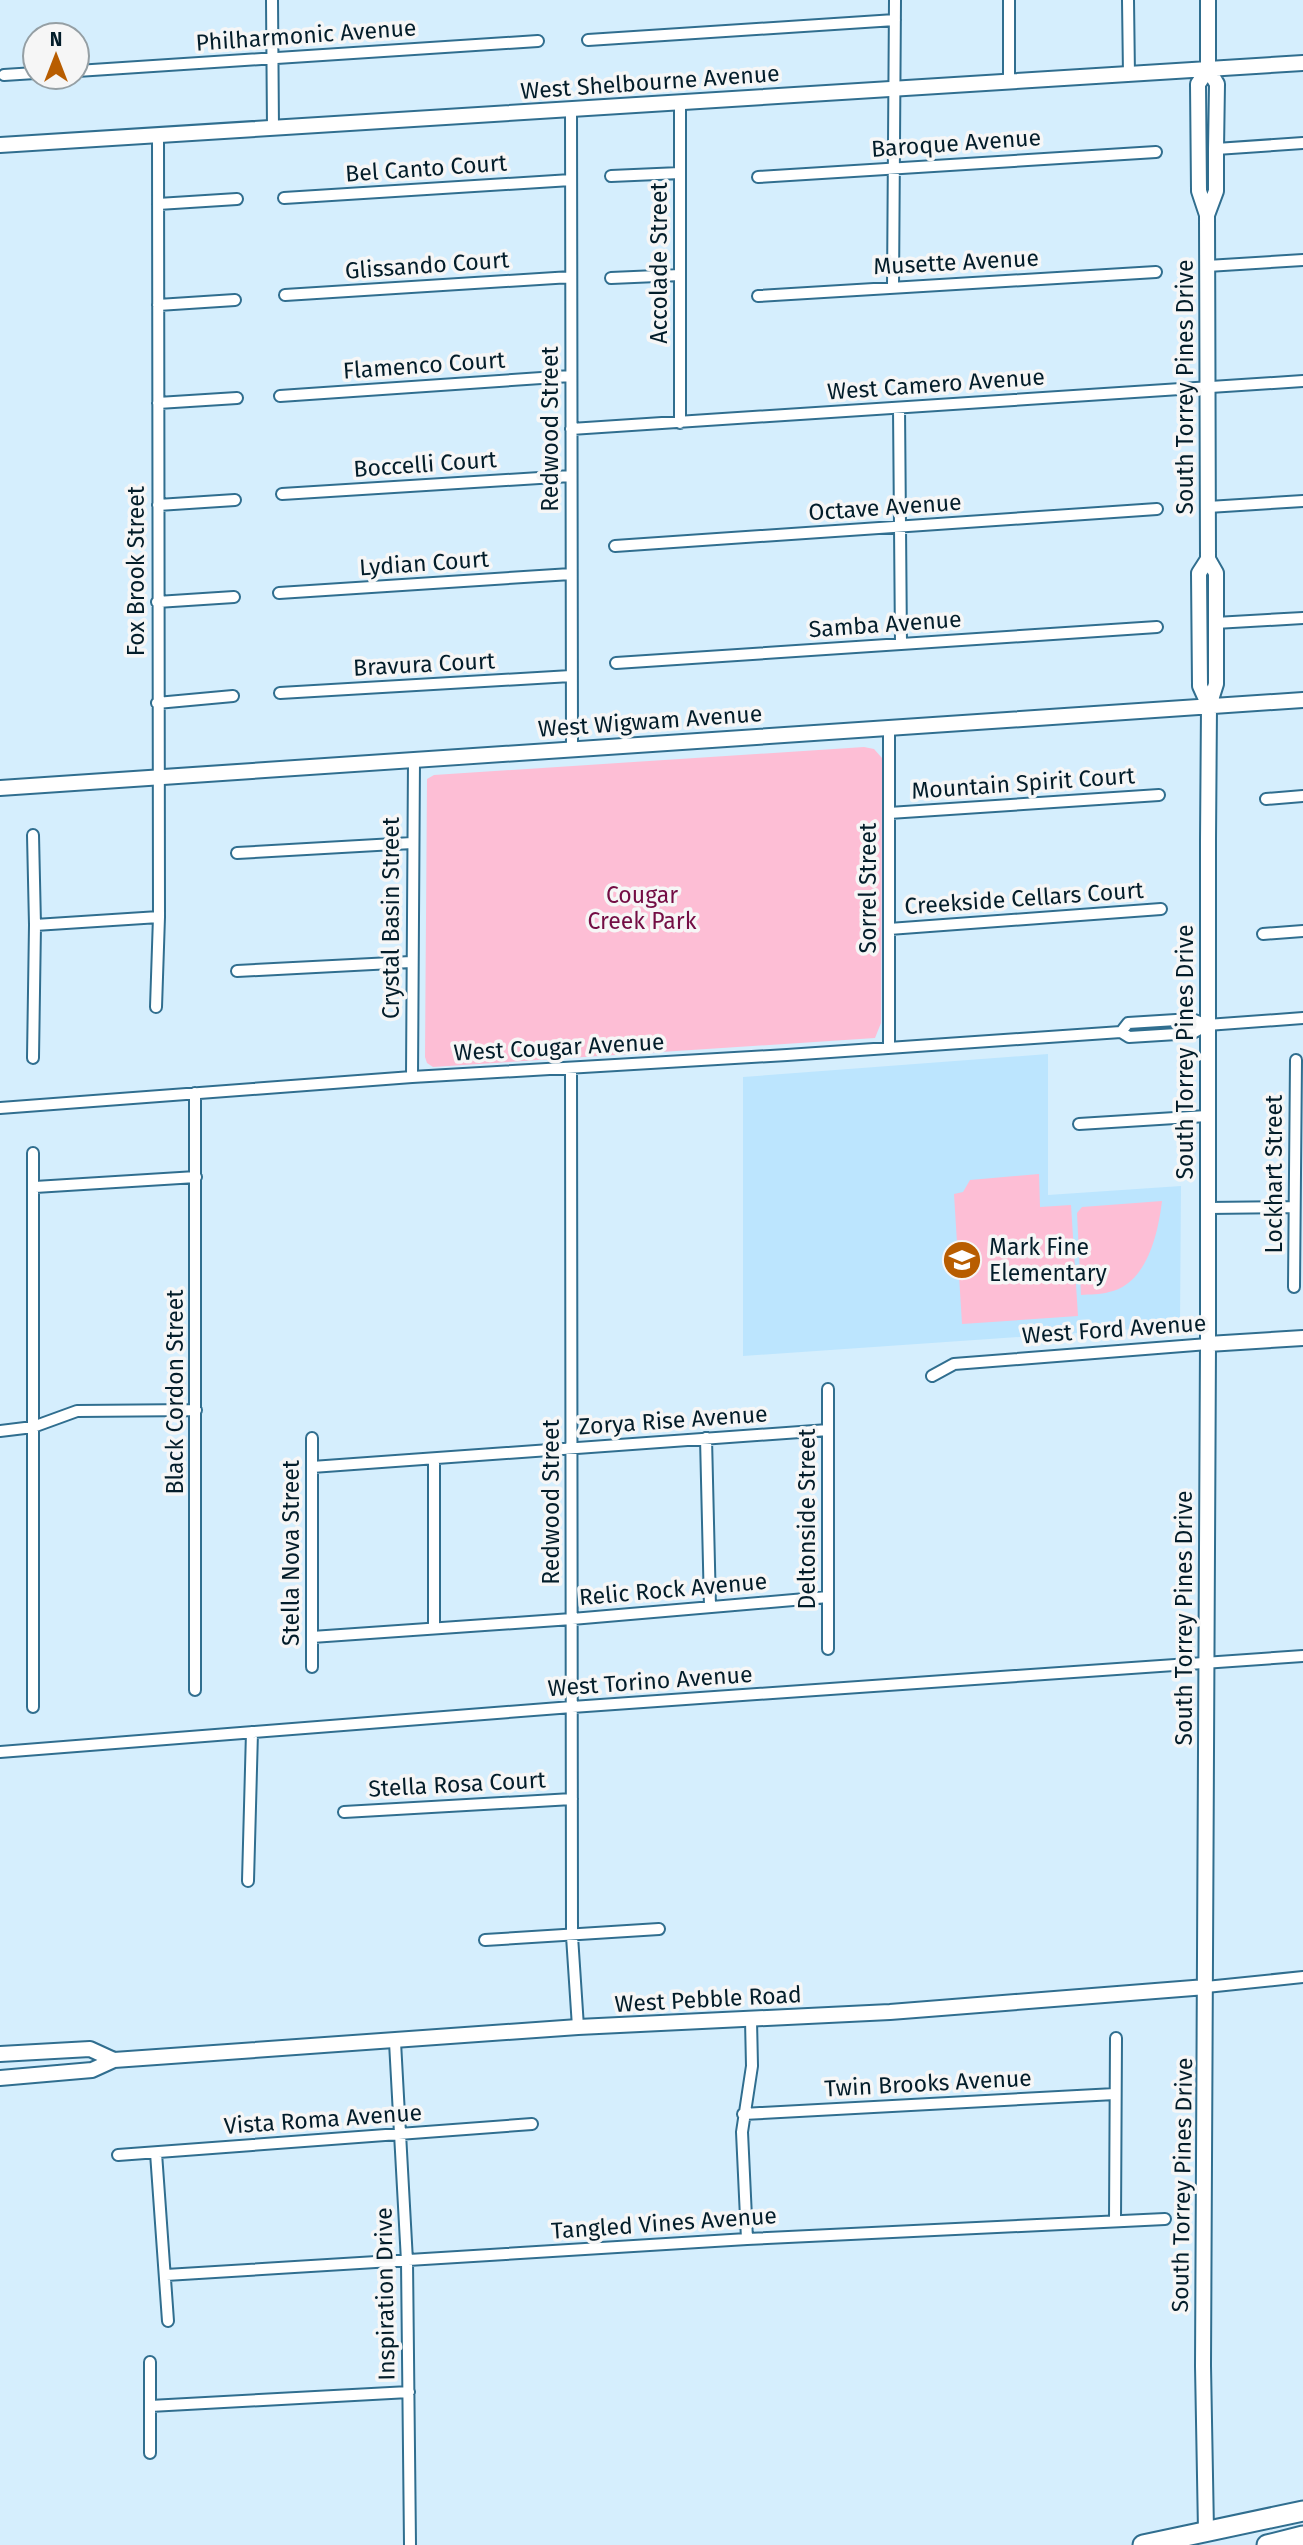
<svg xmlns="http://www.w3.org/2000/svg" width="1303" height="2545" viewBox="0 0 1303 2545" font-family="'Fira Sans',sans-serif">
  <rect width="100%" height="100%" fill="#d5eefd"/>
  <!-- built -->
  <path fill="#bce5fe" d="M1048,1054v141l133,-9 -1,140 -437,30v-279z"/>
  <!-- green -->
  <path fill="#fdbed5" d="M864,747l10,2 8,9 -1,265 -6,15 -442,29 -6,-4 -2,-6 2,-278 7,-4z
    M1039,1174l1,33 31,-2 7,111 -116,8 -8,-130 9,-2 7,-12z
    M1162,1201c-4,33 -15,83 -53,91 -9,3 -19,2 -28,3l-4,-82 5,-6z"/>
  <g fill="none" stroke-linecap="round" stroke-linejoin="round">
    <!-- minor casing -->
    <g stroke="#306e8f" stroke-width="14">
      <path id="minor" d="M272,0l1,128
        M1009,0v82
        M1128,0l1,75
        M588,40l307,-20
        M77,71l461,-30
        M4,75l31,-2
        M680,103v320
        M571,109l1,639
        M1216,149l87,-6
        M611,176l69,-3
        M758,177l398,-25
        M284,198l287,-18
        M158,204l79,-5
        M1207,266l96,-6
        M611,278l69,-3
        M893,287l2,-287
        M285,295l286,-18
        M758,296l398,-24
        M158,305l77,-5
        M280,396l291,-20
        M158,403l79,-5
        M899,408l2,236
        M571,429l732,-48
        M282,494l289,-18
        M158,505l77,-5
        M1208,507l95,-6
        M615,546l542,-37
        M279,593l292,-19
        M157,602l77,-5
        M1215,623l88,-5
        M616,663l541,-36
        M280,693l291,-17
        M157,703l76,-7
        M1266,799l37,-3
        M889,813l270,-18
        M237,853l175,-10
        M35,925l124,-8
        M889,929l272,-20
        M1263,934l40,-3
        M237,971l174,-9
        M156,1007l3,-90 -1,-782
        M1121,1032l7,-9 64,-4 15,6
        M889,1048v-320
        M33,1058l2,-133 -2,-90
        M571,1068l1,868 6,91
        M412,1077l2,-317
        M195,1093v597
        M0,1108l412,-31 375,-22 334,-23 8,5 64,-4 14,-8 96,-7
        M1079,1124l128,-8
        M33,1153v554
        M35,1187l161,-10
        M1208,1208l86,-1
        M1294,1287l2,-227
        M932,1376l22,-12 254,-20
        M828,1389v260
        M0,1431l33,-4 44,-16 119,-1
        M312,1438v229
        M706,1438l4,169
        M434,1459v169
        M312,1467l516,-37
        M312,1637l260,-18 256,-22
        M0,1752l572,-45 731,-51
        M344,1812l228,-13
        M248,1881l4,-149
        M485,1940l174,-11
        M1206,1987l97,-10
        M395,2042l12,219 3,284
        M743,2114l372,-20
        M156,2153l12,168
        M118,2155l414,-31
        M1115,2221l1,-183
        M747,2239l-5,-107 10,-66 -1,-46
        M166,2275l581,-36 418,-20
        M150,2362v91
        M150,2406l259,-14"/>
    </g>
    <!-- tertiary casing -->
    <g stroke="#306e8f" stroke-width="18">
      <path id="tertiary" d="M0,145l1303,-82
        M1207,215l9,-24v-42l1,-65 -9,-15v-69
        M1208,559l-9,14 1,113 9,20
        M0,788l1303,-88
        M1208,1344l95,-6
        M0,2054l90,-5 24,11 -22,10 -92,8
        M114,2060l464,-33 312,-15 316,-25
        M1206,2531l-3,-165 5,-1022v-504l1,-134 7,-22v-111l-8,-14 -1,-344 -8,-24 -1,-107 10,-15"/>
    </g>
    <!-- trunk casing -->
    <g stroke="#306e8f" stroke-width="23">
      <path id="trunk" d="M1143,2545l160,-34
        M1267,2545l36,-9"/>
    </g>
    <!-- minor -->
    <use href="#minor" stroke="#fff" stroke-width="10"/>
    <!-- tertiary -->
    <use href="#tertiary" stroke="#fff" stroke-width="14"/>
    <!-- trunk -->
    <use href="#trunk" stroke="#fff" stroke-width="19"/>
  </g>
  <!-- icons -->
  <defs>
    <g id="school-disc" transform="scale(2.0125)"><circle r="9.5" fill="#b85d00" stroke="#f6f6f6"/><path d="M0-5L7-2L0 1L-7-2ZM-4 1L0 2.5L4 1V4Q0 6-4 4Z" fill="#fff"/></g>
  </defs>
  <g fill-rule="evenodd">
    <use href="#school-disc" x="962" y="1260"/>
  </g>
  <g text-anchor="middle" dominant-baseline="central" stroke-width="7" stroke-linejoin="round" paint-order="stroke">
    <!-- street labels -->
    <g font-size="23" fill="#031d2a" stroke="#f6f6f6">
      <text transform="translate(306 35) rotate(-4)">Philharmonic Avenue</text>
      <text transform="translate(650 82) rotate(-4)">West Shelbourne Avenue</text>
      <text transform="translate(956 143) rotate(-4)">Baroque Avenue</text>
      <text transform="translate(426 168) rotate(-4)">Bel Canto Court</text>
      <text transform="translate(956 262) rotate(-3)">Musette Avenue</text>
      <text transform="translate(659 263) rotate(-90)">Accolade Street</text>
      <text transform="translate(427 265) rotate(-4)">Glissando Court</text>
      <text transform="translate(424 365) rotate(-4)">Flamenco Court</text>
      <text transform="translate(936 384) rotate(-4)">West Camero Avenue</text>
      <text transform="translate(1185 387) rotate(-90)">South Torrey Pines Drive</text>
      <text transform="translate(550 429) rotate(-90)">Redwood Street</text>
      <text transform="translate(425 464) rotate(-4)">Boccelli Court</text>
      <text transform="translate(885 507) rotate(-4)">Octave Avenue</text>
      <text transform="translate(424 563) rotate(-4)">Lydian Court</text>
      <text transform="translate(136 571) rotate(-90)">Fox Brook Street</text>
      <text transform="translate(885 624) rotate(-4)">Samba Avenue</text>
      <text transform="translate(424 664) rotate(-3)">Bravura Court</text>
      <text transform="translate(650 721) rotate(-4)">West Wigwam Avenue</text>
      <text transform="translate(1023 783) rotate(-4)">Mountain Spirit Court</text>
      <text transform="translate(868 888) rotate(-90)">Sorrel Street</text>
      <text transform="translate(1024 898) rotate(-4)">Creekside Cellars Court</text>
      <text transform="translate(391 918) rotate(-90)">Crystal Basin Street</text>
      <text transform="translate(559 1047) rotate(-3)">West Cougar Avenue</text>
      <text transform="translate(1185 1052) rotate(-90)">South Torrey Pines Drive</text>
      <text transform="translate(1274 1174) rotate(-90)">Lockhart Street</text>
      <text transform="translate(1114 1329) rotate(-4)">West Ford Avenue</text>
      <text transform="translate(175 1392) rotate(-90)">Black Cordon Street</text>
      <text transform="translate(673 1420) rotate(-4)">Zorya Rise Avenue</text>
      <text transform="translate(551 1502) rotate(-90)">Redwood Street</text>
      <text transform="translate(807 1519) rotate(-90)">Deltonside Street</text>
      <text transform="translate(291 1553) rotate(-90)">Stella Nova Street</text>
      <text transform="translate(673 1589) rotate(-5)">Relic Rock Avenue</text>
      <text transform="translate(1184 1618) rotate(-90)">South Torrey Pines Drive</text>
      <text transform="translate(650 1681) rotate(-4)">West Torino Avenue</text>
      <text transform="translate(457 1784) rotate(-3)">Stella Rosa Court</text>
      <text transform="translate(708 1999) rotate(-3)">West Pebble Road</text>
      <text transform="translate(928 2083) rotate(-3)">Twin Brooks Avenue</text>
      <text transform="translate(323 2119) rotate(-4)">Vista Roma Avenue</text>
      <text transform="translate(1182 2185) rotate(-89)">South Torrey Pines Drive</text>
      <text transform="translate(664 2223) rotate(-4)">Tangled Vines Avenue</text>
      <text transform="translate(385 2294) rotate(-91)">Inspiration Drive</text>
    </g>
    <!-- park labels -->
    <g font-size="23" fill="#730d44" stroke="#f6f6f6">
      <text x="642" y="895">Cougar<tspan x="642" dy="26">Creek Park</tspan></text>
    </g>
    <!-- poi labels -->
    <g font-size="23" fill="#031d2a" stroke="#f6f6f6" text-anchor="start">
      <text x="989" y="1247">Mark Fine<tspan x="989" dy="26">Elementary</tspan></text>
    </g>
  </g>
  <!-- north arrow -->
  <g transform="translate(56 56)"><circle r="33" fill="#f6f6f6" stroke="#959fa4" stroke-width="2"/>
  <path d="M0-5L12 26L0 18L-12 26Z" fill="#b85d00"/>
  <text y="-10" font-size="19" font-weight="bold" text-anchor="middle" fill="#031d2a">N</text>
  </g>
</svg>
